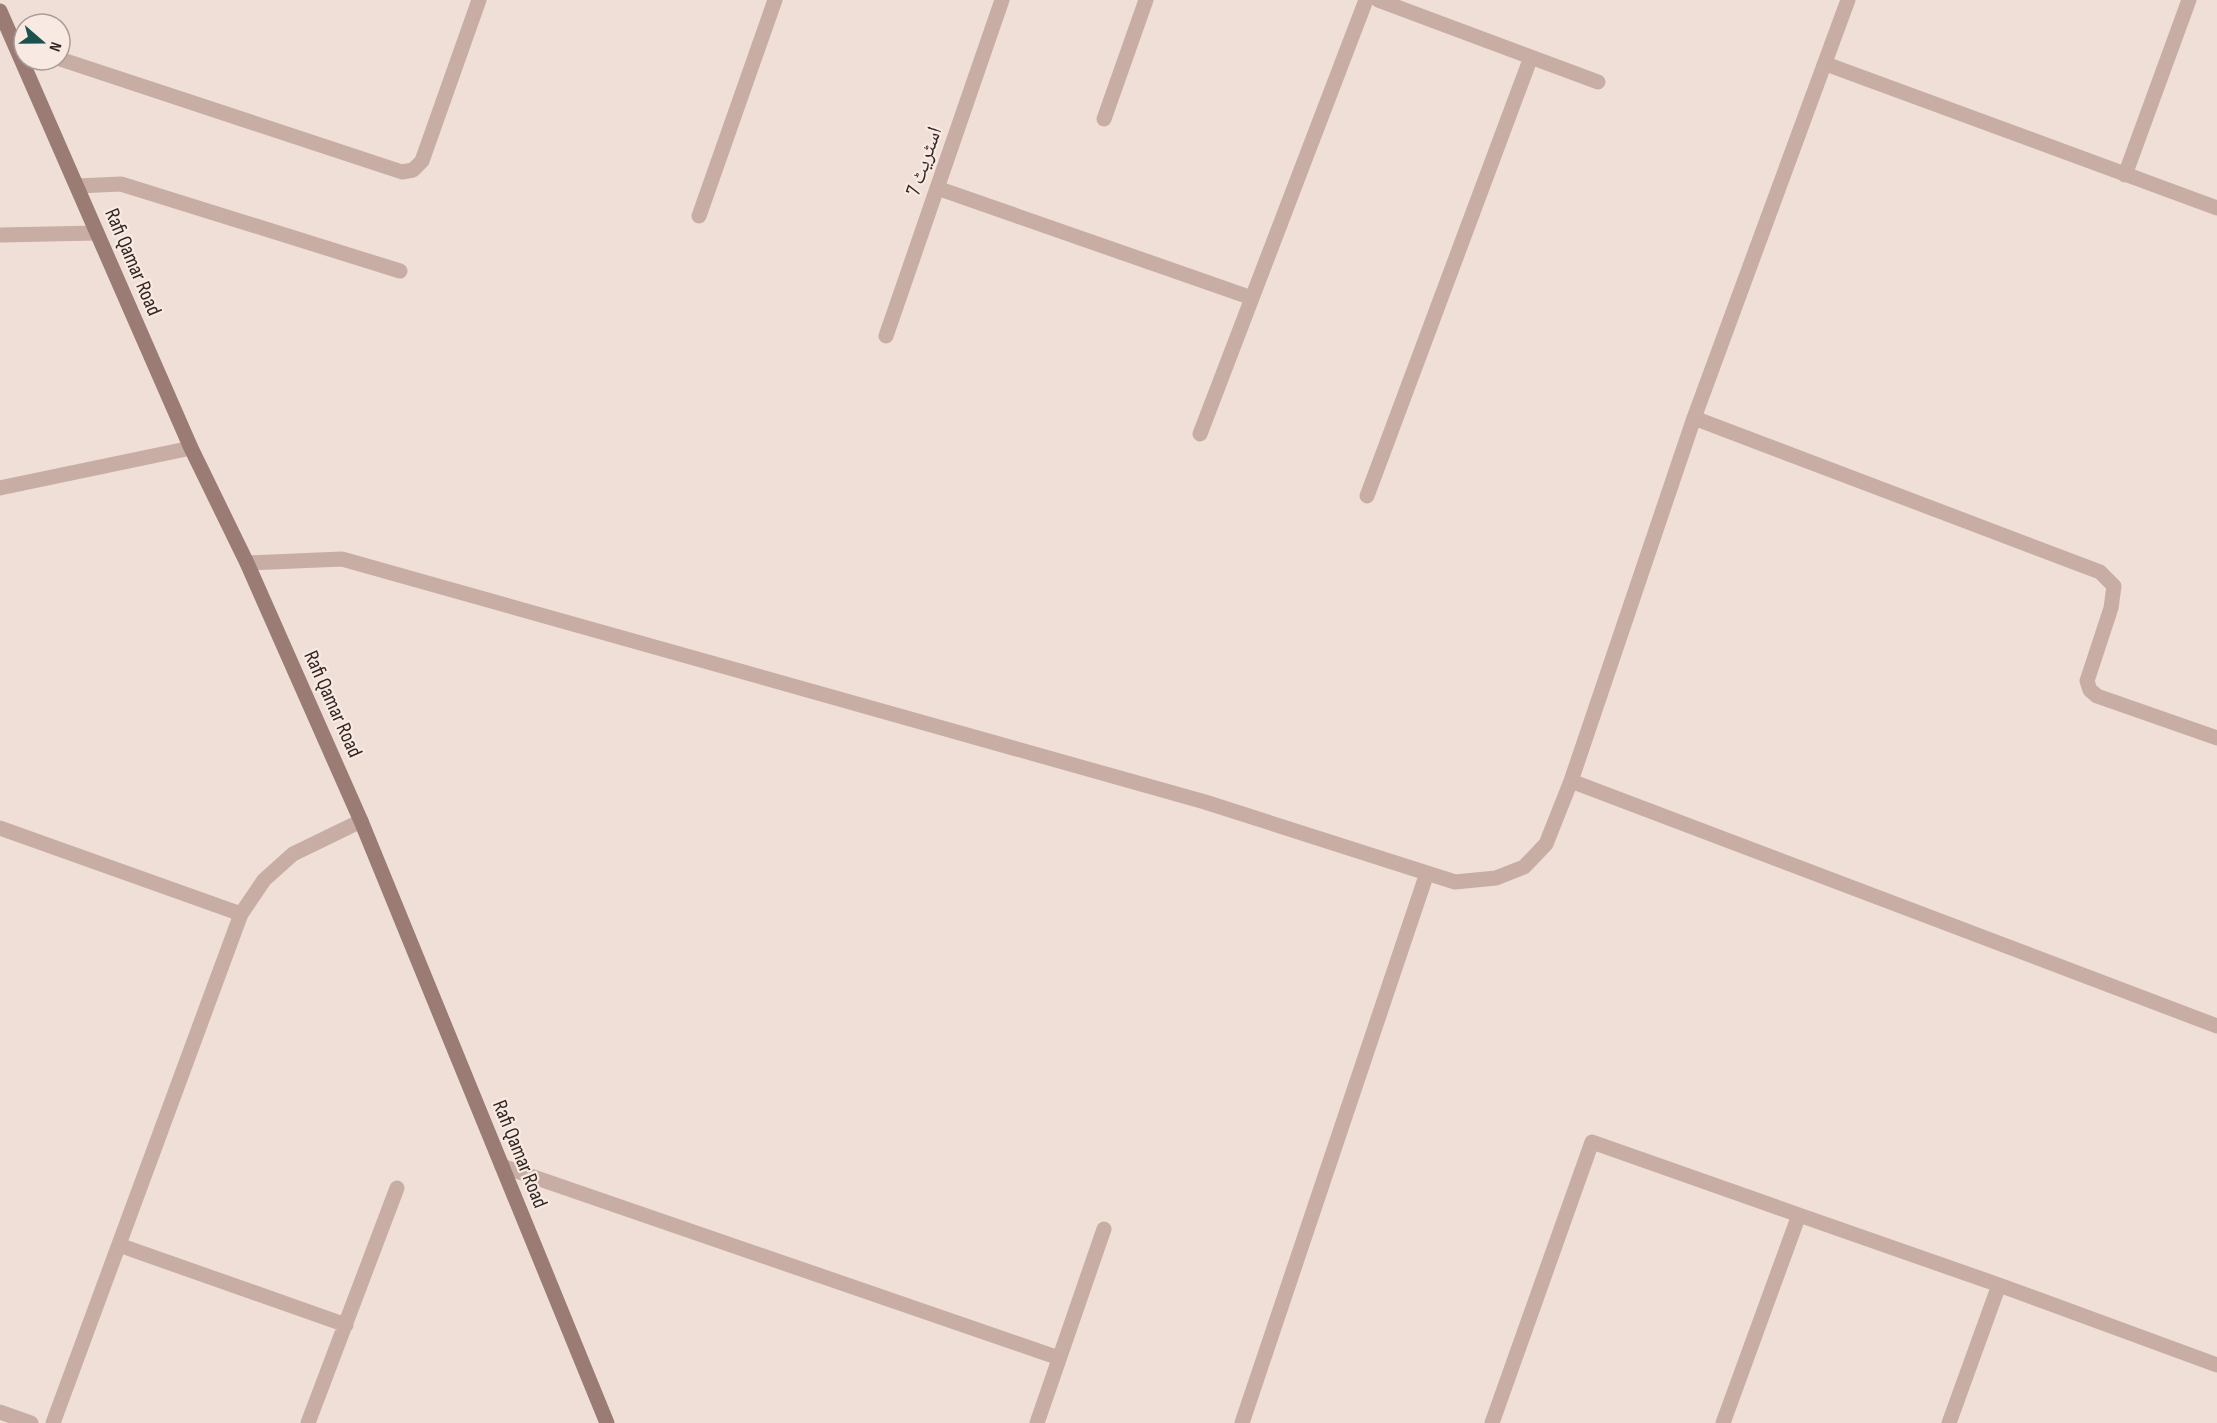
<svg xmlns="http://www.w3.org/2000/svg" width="2217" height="1423" viewBox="0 0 2217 1423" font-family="'Sofia Sans Condensed','Noto Naskh Arabic',sans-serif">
  <rect width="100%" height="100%" fill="#f0dfd6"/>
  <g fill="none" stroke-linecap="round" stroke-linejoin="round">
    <!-- street -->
    <path stroke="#c7ada3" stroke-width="15" d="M1378,0l220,82
      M60,59l342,113 11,-2 9,-9 57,-161
      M1826,64l391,144
      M1104,119l42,-119
      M2125,175l64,-175
      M77,186l44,-2 279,87
      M937,188l315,110
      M699,216l76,-216
      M0,235l97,-2
      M886,336l116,-336
      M1694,418l406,154 14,14 -3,22 -24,73 3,9 7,6 120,42
      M1200,434l166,-434
      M0,488l191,-40
      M1367,496l164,-439
      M247,563l95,-4 863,243 250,80 41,-4 28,-11 22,-23 25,-63 123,-363 154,-418
      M1571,781l646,245
      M0,828l241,86
      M502,1166l557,192
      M119,1245l227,80
      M0,1412l31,11
      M53,1423l188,-509 23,-34 29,-26 68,-33
      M308,1423l89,-235
      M1037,1423l67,-194
      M1242,1423l185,-550
      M1492,1423l100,-281 207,73
      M1723,1423l76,-208 200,70 218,80
      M1949,1423l50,-138"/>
    <!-- secondary -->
    <path stroke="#9a7c75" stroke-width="15" d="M0,11l191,437 56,115 114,258 246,602"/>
  </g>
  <g text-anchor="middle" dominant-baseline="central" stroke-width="4.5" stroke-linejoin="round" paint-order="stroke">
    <!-- street labels -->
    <g font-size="21" fill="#322725" stroke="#f8eae2">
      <text transform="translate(924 161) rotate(-71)">اسٹریٹ 7</text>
      <text transform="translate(133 262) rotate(67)">Rafi Qamar Road</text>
      <text transform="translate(333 704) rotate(66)">Rafi Qamar Road</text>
      <text transform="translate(520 1154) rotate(68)">Rafi Qamar Road</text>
    </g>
  </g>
  <!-- north arrow -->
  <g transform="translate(42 42) rotate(110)"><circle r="28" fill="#f8eae2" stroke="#a99c96" stroke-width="1.5"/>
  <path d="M0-4.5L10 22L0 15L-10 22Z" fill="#1c524d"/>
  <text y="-9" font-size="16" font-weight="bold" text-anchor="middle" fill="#322725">N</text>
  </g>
</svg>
